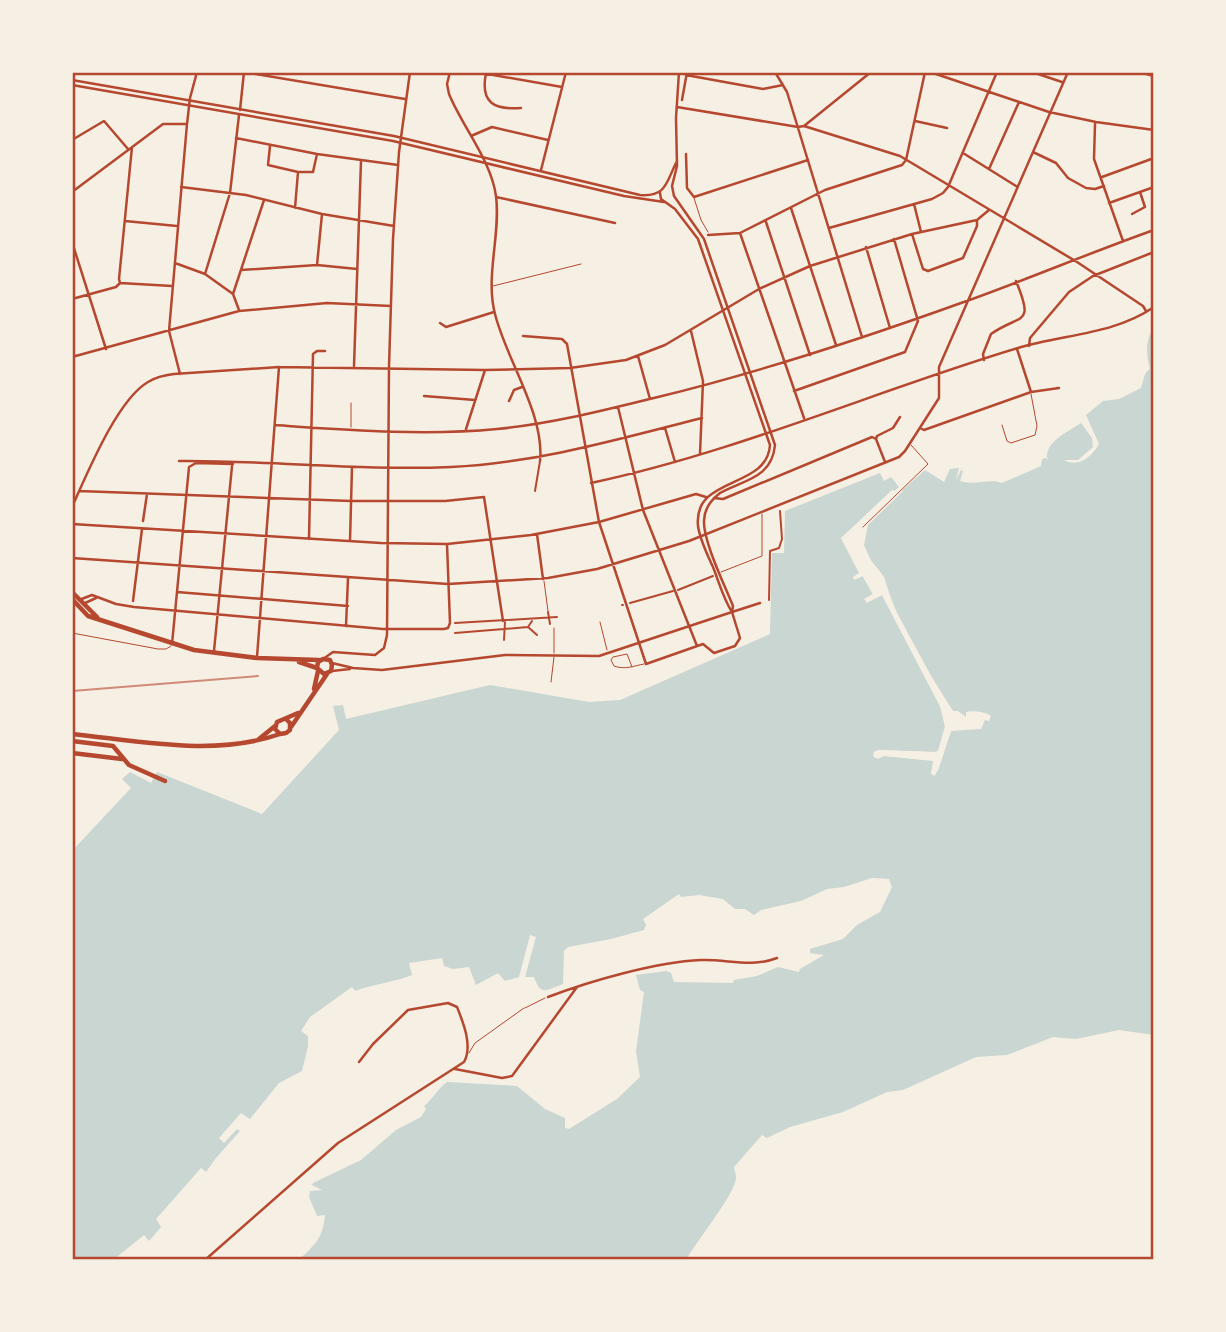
<svg xmlns="http://www.w3.org/2000/svg" width="1226" height="1332" viewBox="0 0 1226 1332" font-family="Literata,serif">
  <rect width="100%" height="100%" fill="#f6efe4"/>
  <!-- water -->
  <path fill="#c9d6d2" d="M1154,329v706l-35,-5 -43,9 -23,-2 -46,18 -31,2 -73,33 -16,2 -44,20 -53,15 -23,11 -5,-3 -28,32c0,3 2,6 2,10 1,15 -41,66 -50,83h-387c16,-16 24,-21 26,-45l-8,1 -8,-19 1,-6 12,-1 -10,-5 1,-2 48,-23 35,-30 25,-13 5,-8 -2,-3c9,-7 15,-19 23,-24l70,4 28,23 20,9v10l4,1 48,-30 23,-22 -4,-26 8,-59 -4,-2 -4,-15 30,-4 5,2 3,9 59,1 1,-3 23,-4 21,-9 21,5 1,-3 24,-14 -14,-2v-4l33,-10 14,-14 23,-13 12,-25 -3,-8 -17,-1 -28,9 -17,2 -26,12 -40,9 -7,5 -9,-6h-10l-12,-10 -24,-4 -18,2 -2,-3 -36,25 3,6 -2,5 -33,9 -43,8 -4,4 -1,33c-17,6 -22,13 -29,-7h-9l11,-40 -6,-2 -11,42 -14,4 -7,-8 -22,12 -7,-18 -16,2 -9,-3 -2,-8 -33,5 3,12c-17,7 -38,9 -57,16l-3,-4 -42,30 -9,14 7,5v10l-6,25 -23,12 -29,36 -9,-6 -22,25 5,5 13,-14 3,2 -24,27 -10,14 -5,-4 -45,51 5,8 -12,14 -5,-6 -31,25h-41v-409l59,-63 -9,-9 8,-7 21,11 6,-11 105,42 77,-84 -6,-24 10,-1 3,14 144,-34 99,17 31,-2 150,-66 2,-81h12l1,-42 95,-38 4,8 7,-4 8,10 -58,51 18,35 -6,4 1,3 9,-4 10,18 -9,5 3,4 15,-8 61,117 2,15 -7,24 -3,1 -57,-2 -4,2 -1,3 2,3 9,-2 47,4 3,1 -3,11 7,-1 13,-40 30,-2 4,-9 4,1 2,-5c-4,-4 -19,-6 -25,-4v5l-8,-6h-5c-23,-37 -55,-86 -67,-128 -3,-13 -18,-21 -22,-36 -1,-5 1,-16 3,-21 5,-10 47,-46 58,-56l19,12 6,-13 9,-1 -3,12 5,-10 2,1 -3,10c16,5 28,-3 42,2l39,-17 1,-7 4,-1 2,3c-6,-18 20,-29 33,-38l11,15 1,9 -15,13h-14c14,8 28,-3 35,-16l-13,-29 17,-14 16,-2 22,-11 4,-14 5,-6c-4,-11 -5,-31 4,-39z"/>
  <!-- pier -->
  <path fill="#f6efe4" fill-rule="evenodd" d="M899,487l4,4 -35,34 -4,20 10,22 10,10 7,25 51,94 11,15 -1,3 -10,-13 6,28 3,-2 3,4h-3l-16,45 -4,-2 2,-13 -49,-5 -6,3 -5,-4 5,-5 57,2 3,-1 7,-24 -5,-21 -58,-111 -7,3 -34,-60 51,-48 3,1zM893,494l-26,26 -4,7 -2,21 10,21 12,15v8l-7,2 -31,-55z"/>
  <g fill="none" stroke-linecap="round" stroke-linejoin="round">
    <!-- service -->
    <path stroke="#b5482f" stroke-width="1" d="M694,198l7,22 7,12
      M493,286l88,-22
      M1002,425l5,16 4,2 24,-8 2,-9 -6,-32
      M351,427v-24
      M863,527l65,-63 -17,-19
      M721,572l41,-16v-42
      M544,581l4,30
      M600,622l7,28
      M554,628v25
      M72,633l86,16h8l5,-3
      M632,667l-5,-13 -14,3 -2,3 3,6c11,4 19,0 30,-2
      M551,682l3,-25
      M525,1008l20,-10
      M469,1053l6,-10 49,-35"/>
    <!-- pedestrian -->
    <path stroke="#b5482f" stroke-width="2" d="M535,491l5,-30
      M678,590l35,-14
      M769,600l1,-49 9,-3 3,-9 -2,-28
      M630,603l43,-12
      M622,605h1
      M548,612l2,12
      M532,621l-4,6 9,8
      M455,623l102,-6
      M455,633l73,-6
      M504,640l1,-18"/>
    <!-- minor -->
    <path stroke="#b5482f" stroke-width="2.5" d="M177,72l20,2
      M244,72l161,27
      M450,72l-3,12 2,10c14,34 42,66 47,102 5,38 -11,80 -1,118 11,45 50,101 45,147
      M476,72l86,15
      M775,72l12,20 75,245
      M930,72l119,40 47,10 58,8
      M1032,72l30,10
      M486,73c-6,30 8,37 35,35
      M686,75l77,14 20,-4
      M682,100l5,-28
      M677,107l121,20 6,-1 96,30 177,106 66,44 3,5
      M240,110l4,-38
      M915,121l32,7
      M1095,124l-1,35 29,82
      M804,126l67,-54
      M471,136l21,-9 56,13
      M236,138l81,16 81,11
      M72,140l32,-19 24,28
      M270,146l-2,19 30,7h15l4,-18
      M1033,152l23,11 12,15 18,10 9,1 9,-3
      M963,153l53,33
      M686,154l1,34 7,9 114,-37
      M989,169l30,-67
      M541,170l25,-98
      M1102,177l52,-19
      M181,187l65,8 76,19 72,12
      M72,192l91,-68h24
      M496,197l119,26
      M1109,203l45,-16
      M914,204l7,28
      M295,208l3,-36
      M791,208l45,137
      M1132,214l13,-7 -5,-15
      M125,221l52,5
      M766,222l44,133
      M829,228l103,-29 11,-6 5,-6 49,-115
      M740,233l64,185
      M912,234l11,35 5,2 35,-13 14,-32v-6
      M708,235l32,-2 85,-43 77,-25 4,-5 19,-88
      M72,242l34,107
      M866,247l24,81
      M175,263l30,11 28,20 6,16
      M317,265l5,-51
      M241,270l76,-5 40,4
      M205,274l25,-81 9,-78
      M120,283l-1,-4 13,-132
      M233,294l31,-94
      M72,299l44,-12 4,-4 52,3
      M440,323l6,4 48,-15
      M691,331l12,50 -3,73
      M523,336l39,3 5,5 32,178 47,142 57,-20 11,9 21,-7 5,-8 -8,-26 28,-9
      M1029,346l1,-8 39,-46 24,-16 61,-24
      M1017,349l14,43
      M638,356l12,43
      M72,357l167,-46 88,-8 64,3
      M984,360l-1,-6 8,-20c30,-21 44,-7 25,-53
      M354,366l7,-205
      M180,374l-11,-43 18,-207 3,-26 7,-26
      M794,391l111,-39 13,-31 -24,-82
      M424,396l51,4
      M509,401l5,-11 8,-3
      M618,407l25,103 54,136
      M275,425c73,5 149,11 222,4 54,-5 108,-19 161,-32 103,-25 203,-58 303,-94 65,-23 128,-50 193,-73
      M665,428l10,34
      M920,428l4,2 107,-38 28,-4
      M466,429l19,-59
      M876,439l1,-3 16,-8 7,-11
      M179,461c90,-1 181,10 272,6 86,-4 168,-28 251,-49
      M591,483c146,-31 284,-92 427,-135 46,-14 95,-13 136,-41
      M79,491l272,10h94l39,-4 19,124
      M714,498l9,1 149,-62 4,2 9,23
      M72,507c15,-33 45,-107 76,-125 8,-5 17,-7 26,-8l105,-7 206,3 85,-2 56,-8 39,-15 94,-56 51,-23 102,-32 65,-14 12,-10
      M143,521l4,-27
      M72,524l309,19 66,1 84,-9 68,-13 97,-28 10,3
      M537,534l6,45
      M309,539l4,-185 4,-3h8
      M350,541l2,-74
      M72,558l376,26 100,-6 49,-9 92,-28 210,-84 6,-6 34,-53v-31l129,-295
      M177,592l171,14
      M79,600l13,-5 24,9 18,3 249,22h61l4,-1 2,-5 -3,-79
      M133,601l9,-72
      M83,604l13,-6
      M346,626l2,-48
      M172,644l17,-177 7,-4 37,1
      M214,651l18,-185
      M257,657l22,-290
      M323,659l10,-7 42,3 9,-7 3,-13 2,-268 4,-128 6,-87 11,-80
      M548,997c42,-16 108,-35 153,-37 27,-1 50,8 76,-2
      M455,1069l47,9 10,-2 65,-89
      M205,1260l133,-117 126,-81c9,-16 -1,-40 -7,-55l-9,-4 -40,7 -35,34 -14,18"/>
    <!-- tertiary -->
    <path stroke="#b5482f" stroke-width="2.5" d="M679,72l-3,46 1,48 -5,20 2,10 30,43 71,206c-3,33 -31,35 -55,48 -9,7 -16,17 -16,28 -1,20 21,65 29,85l-1,6
      M72,80l322,56 246,59c27,2 26,-13 37,-34
      M72,85l321,56 231,55 40,6
      M660,193l1,6 14,10 23,30 72,206c-3,45 -77,30 -72,81 2,14 9,28 15,41 6,15 10,31 19,45
      M332,663l21,5 29,2 123,-15 94,1 133,-44
      M332,671l18,-2"/>
    <!-- trunk -->
    <path stroke="#b5482f" stroke-width="4.5" d="M1143,72l11,3
      M72,592l25,25
      M72,599l16,17 106,34 63,8 62,2
      M299,662l18,6 7,6 7,-3 1,-6 -2,-5 -7,-1 -5,3 -1,6
      M314,689l4,-18
      M286,719l4,4v7l-4,3 -6,1 -5,-5 2,-7 21,-9
      M291,727l36,-53
      M72,734c68,7 142,23 208,0
      M259,739l16,-13
      M72,741l41,5 16,19 36,16
      M72,753l50,6"/>
    <!-- rail -->
    <path stroke="#cf8b77" stroke-width="2" d="M72,691l186,-15"/>
  </g>
  <!-- border -->
  <rect width="1226" height="1332" fill="none" stroke="#f6efe4" stroke-width="147"/>
  <rect x="74" y="74" width="1078" height="1184" fill="none" stroke="#b5482f" stroke-width="2.5"/>
</svg>
